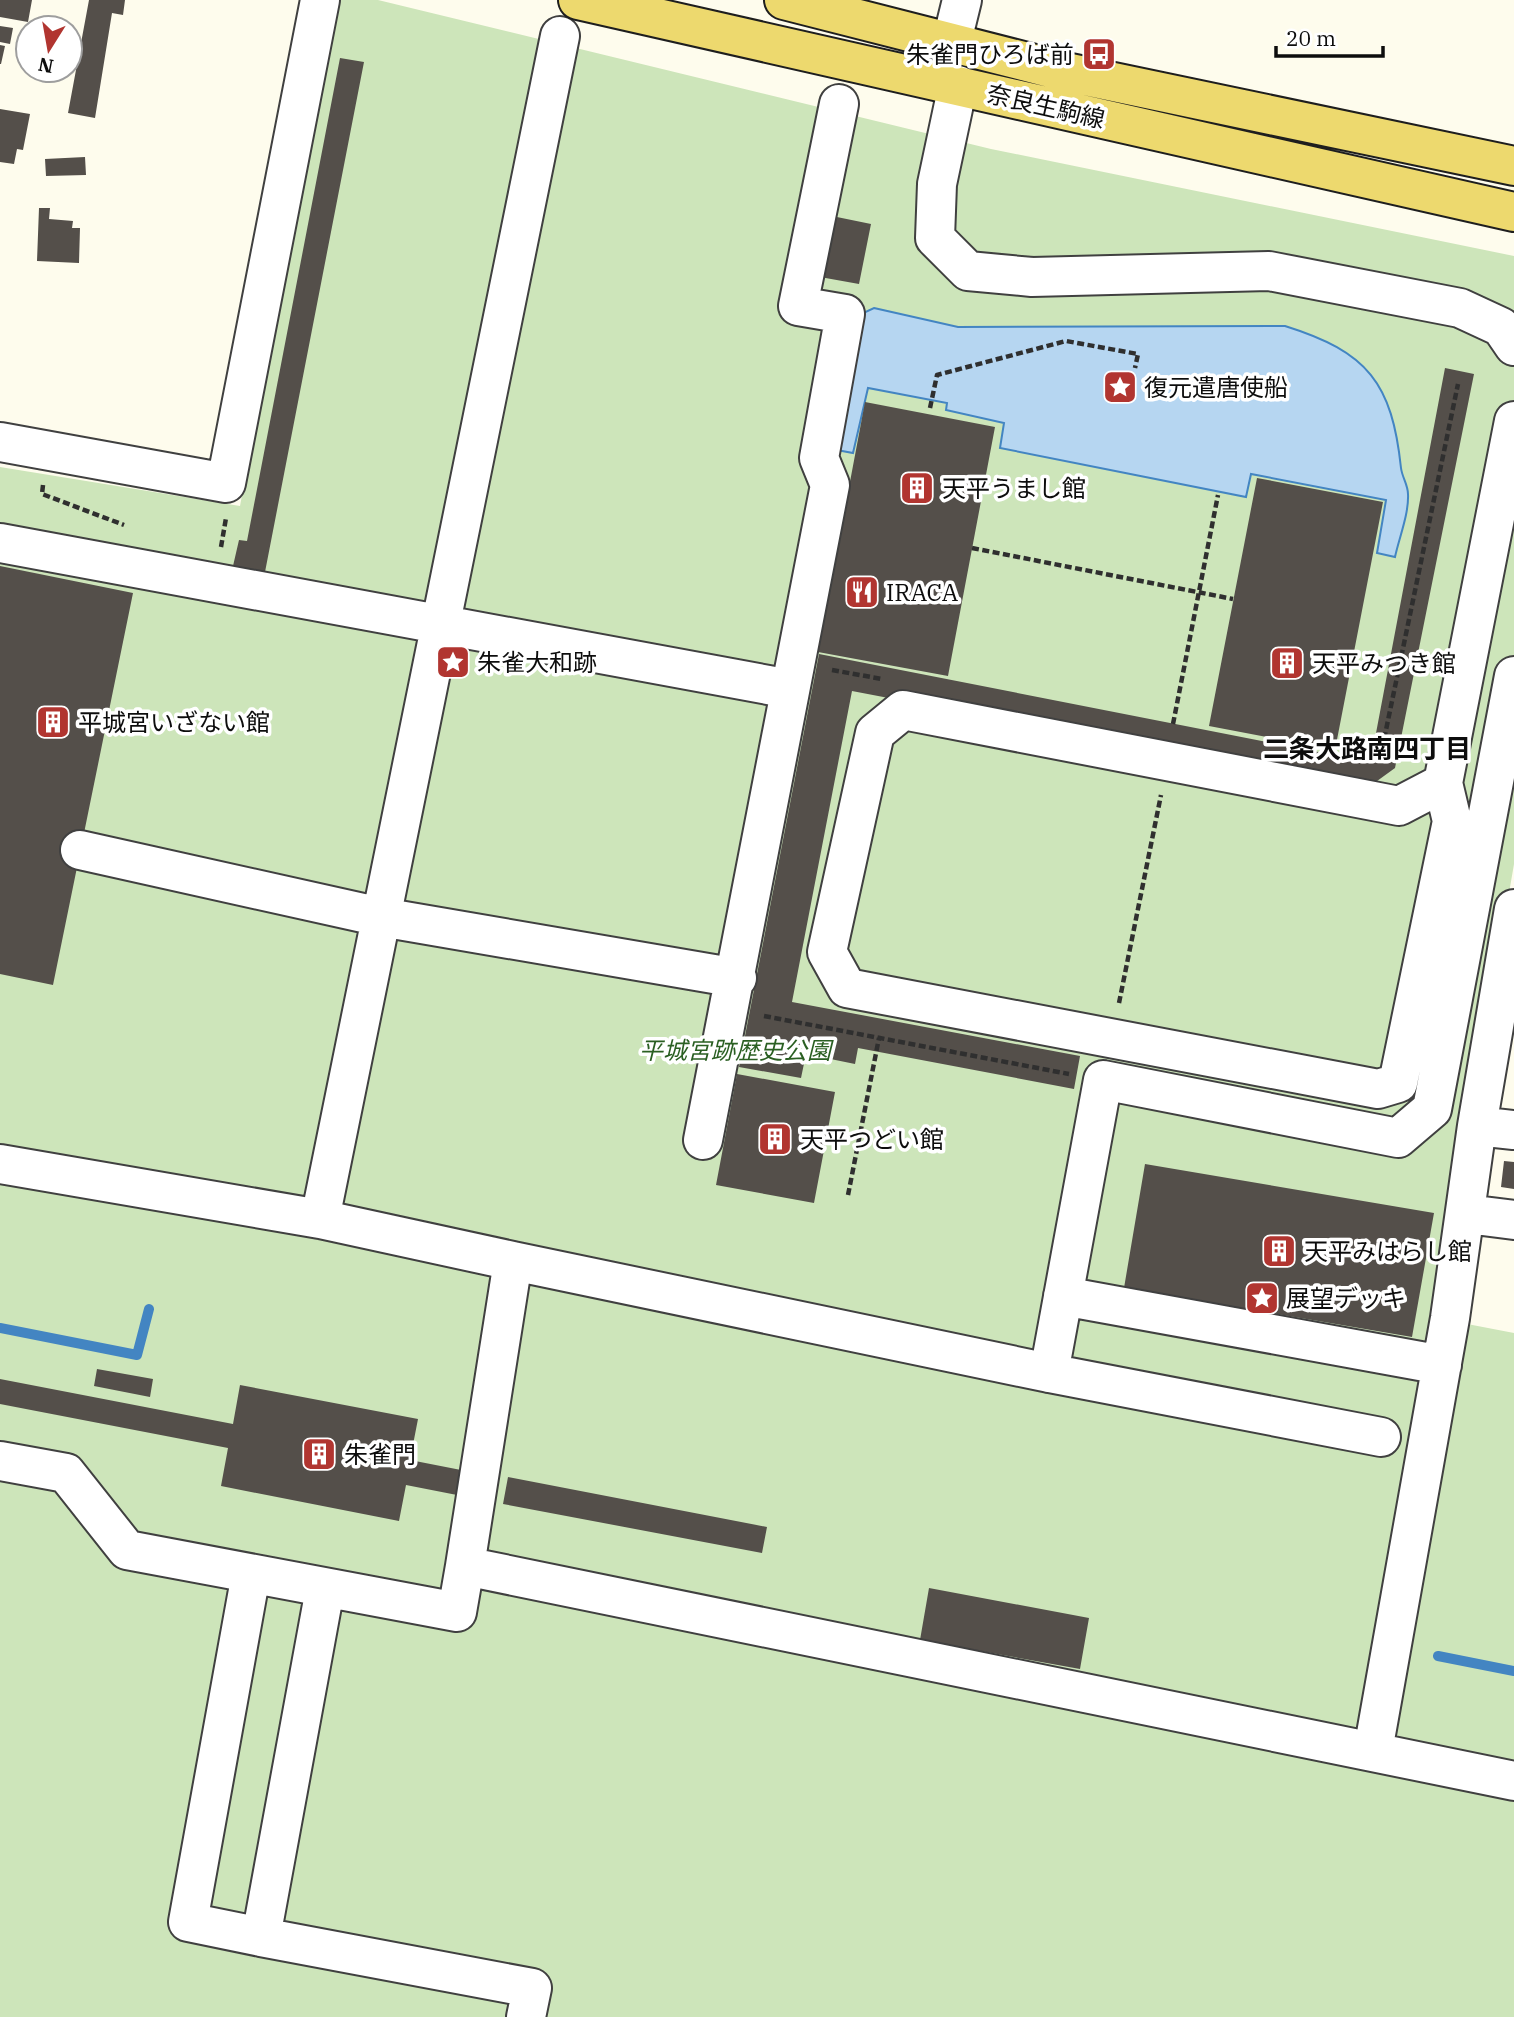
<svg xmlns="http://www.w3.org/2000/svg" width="1514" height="2017" viewBox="0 0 1514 2017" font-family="'IBM Plex Serif','Noto Sans JP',serif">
  <rect width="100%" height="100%" fill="#fefced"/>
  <!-- green -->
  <path fill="#cde5ba" d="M333,0h45l613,149 523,107v608l-78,454 78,15v684h-1514v-1550l240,39z"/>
  <!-- water -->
  <path fill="#b6d6f1" stroke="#4385c2" stroke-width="2" d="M874,308l84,19 327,-1c83,26 107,57 116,142 1,9 7,17 7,26 1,20 -9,44 -13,63l-18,-4 9,-53 -135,-26 -5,23 -246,-49 4,-25 -58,-13 1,-7 -79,-15 -15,65 -27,-5 33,-133z"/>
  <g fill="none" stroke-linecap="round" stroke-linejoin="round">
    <!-- stream -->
    <path stroke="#4385c2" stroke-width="10" d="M0,1328l137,27 12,-46
      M1438,1656l76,15"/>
  </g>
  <!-- building -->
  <path fill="#544f4a" d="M0,0h32l-4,22 -28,-5z
    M89,0h36l-2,15 -11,-2 -17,105 -27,-5z
    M0,26l13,2 -3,16 -10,-2z
    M0,45l5,1 -4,18h-1z
    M340,58l24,4 -99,510 -32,-6 6,-26 8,1z
    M0,109l30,5 -7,36 -6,-1 -3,15 -14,-2z
    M85,157l1,18 -40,1 -1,-17z
    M39,208h11l-1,11 24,2 -1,7h8l-1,35 -42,-2z
    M832,216l39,8 -12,60 -39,-7z
    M1445,368l29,6 -79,394 -29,21 -514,-98 -60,311 288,54 -6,33 -216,-41 -3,16 -49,-10 -5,24 -62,-11 80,-413 540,106 14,-11z
    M865,402l130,25 -47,249 -130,-24z
    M1257,478l126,24 -48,248 -126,-24z
    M0,566l133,27 -80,392 -53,-11z
    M737,1074l98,18 -21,111 -98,-18z
    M1504,1161l10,1v27l-13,-2z
    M1145,1164l289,49 -22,124 -288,-49z
    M97,1369l56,10 -3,18 -56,-11z
    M0,1379l233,45 7,-39 178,34 -8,41 51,10 -4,25 -51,-10 -7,36 -178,-35 7,-38 -228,-44z
    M508,1477l259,50 -5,26 -259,-49z
    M929,1588l160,30 -9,51 -160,-29z"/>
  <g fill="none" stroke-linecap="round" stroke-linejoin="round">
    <!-- minor casing -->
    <g stroke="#404040" stroke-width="42">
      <path id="minor" d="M951,45l11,-45
        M958,85l-21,99 -2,54 33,33 64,6 237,-6 191,37 41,19 13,19
        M0,442l226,41 94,-483
        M0,543l790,146
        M1443,783l-44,23 -496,-96 -28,23 -48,219 20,36 531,101 20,-6 54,-262 -9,-38 71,-362
        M80,850l301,67 356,61
        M1477,1126l37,4
        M703,1140l127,-655 -11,-27 26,-144 -47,-8 41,-202
        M0,1164l320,55
        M1467,1214l47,6
        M513,1261l536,112 332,64
        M1063,1296l379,69
        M1049,1373l54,-293 295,58 34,-29 82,-433
        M0,1461l66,12 61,77 330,62 8,-46 1049,215
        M465,1566l48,-305 -193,-42 240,-1183
        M251,1574l-63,348 73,15
        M325,1589l-64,348 271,51 -6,29
        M1373,1751l77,-433 27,-192 37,-217"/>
    </g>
    <!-- major casing -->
    <g stroke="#1e1e1e" stroke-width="42">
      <path id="major" d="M578,0l936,212
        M784,0l282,72 448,94"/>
    </g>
    <!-- path -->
    <path stroke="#2f2f2f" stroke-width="4.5" stroke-dasharray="7 3.5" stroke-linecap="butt" d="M930,408l7,-33 129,-34 72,13 -3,14
      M43,485l-1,9 82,31
      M221,547l5,-29
      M972,548l261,51
      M832,670l50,9
      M1173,724l45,-229
      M1367,762l14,-8 77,-370
      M1119,1003l42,-208
      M764,1016l305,58
      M848,1195l31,-157"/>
    <!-- minor -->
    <use href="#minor" stroke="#fff" stroke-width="38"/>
    <!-- major -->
    <use href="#major" stroke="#edd96e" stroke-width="38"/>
  </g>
  <!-- icons -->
  <defs>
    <g id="bus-square" transform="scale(1.75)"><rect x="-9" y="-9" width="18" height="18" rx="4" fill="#b13530" stroke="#fff"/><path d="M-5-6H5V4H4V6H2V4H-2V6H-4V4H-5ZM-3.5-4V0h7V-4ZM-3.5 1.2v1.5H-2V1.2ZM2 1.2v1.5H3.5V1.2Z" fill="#fff"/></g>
    <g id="sight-square" transform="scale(1.75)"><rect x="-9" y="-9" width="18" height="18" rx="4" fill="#b13530" stroke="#fff"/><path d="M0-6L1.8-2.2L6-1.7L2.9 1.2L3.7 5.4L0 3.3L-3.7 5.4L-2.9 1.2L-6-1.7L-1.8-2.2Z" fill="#fff"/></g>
    <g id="building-square" transform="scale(1.75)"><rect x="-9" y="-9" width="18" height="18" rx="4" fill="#b13530" stroke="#fff"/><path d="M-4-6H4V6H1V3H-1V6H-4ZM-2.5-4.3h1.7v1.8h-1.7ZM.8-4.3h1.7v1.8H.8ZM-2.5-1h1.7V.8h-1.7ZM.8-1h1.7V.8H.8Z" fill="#fff"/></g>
    <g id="restaurant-square" transform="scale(1.75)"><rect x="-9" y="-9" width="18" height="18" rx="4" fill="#b13530" stroke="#fff"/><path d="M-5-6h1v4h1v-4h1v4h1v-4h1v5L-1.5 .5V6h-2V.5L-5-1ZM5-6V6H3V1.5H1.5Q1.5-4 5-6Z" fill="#fff"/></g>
  </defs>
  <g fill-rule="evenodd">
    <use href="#bus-square" x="1099" y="54"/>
    <use href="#sight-square" x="1120" y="387"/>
    <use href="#building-square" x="917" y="488"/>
    <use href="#restaurant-square" x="862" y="592"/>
    <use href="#sight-square" x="453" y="662"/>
    <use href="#building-square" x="1287" y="663"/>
    <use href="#building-square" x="53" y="722"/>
    <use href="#building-square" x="775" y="1139"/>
    <use href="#building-square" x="1279" y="1251"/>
    <use href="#sight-square" x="1262" y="1298"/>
    <use href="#building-square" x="319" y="1454"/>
  </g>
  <g text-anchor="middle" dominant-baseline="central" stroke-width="7" stroke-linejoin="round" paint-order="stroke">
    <!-- poi labels -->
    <g font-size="24" fill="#0d0d0d" stroke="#fff" text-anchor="start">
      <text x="1074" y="54" text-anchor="end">朱雀門ひろば前</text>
      <text x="1144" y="387">復元遣唐使船</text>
      <text x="942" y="488">天平うまし館</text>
      <text x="886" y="592">IRACA</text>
      <text x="477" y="662">朱雀大和跡</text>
      <text x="1312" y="663">天平みつき館</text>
      <text x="78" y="722">平城宮いざない館</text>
      <text x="800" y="1139">天平つどい館</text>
      <text x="1304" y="1251">天平みはらし館</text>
      <text x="1286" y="1298">展望デッキ</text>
      <text x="344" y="1454">朱雀門</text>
    </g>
    <!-- street labels -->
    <g font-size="24" fill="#0d0d0d" stroke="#fff">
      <text transform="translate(1046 106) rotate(13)">奈良生駒線</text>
    </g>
    <!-- park labels -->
    <g font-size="24" font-style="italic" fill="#2a5f22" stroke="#fff">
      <text x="735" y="1050">平城宮跡歴史公園</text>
    </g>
    <!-- neighbourhood labels -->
    <g font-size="26" font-weight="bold" fill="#0d0d0d" stroke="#fff">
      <text x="1367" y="748">二条大路南四丁目</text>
    </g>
  </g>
  <!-- north arrow -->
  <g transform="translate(49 49) rotate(191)"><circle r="33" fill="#ffffff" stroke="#9e9e9e" stroke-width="2"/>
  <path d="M0-5L12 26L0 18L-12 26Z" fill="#b13530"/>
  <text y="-10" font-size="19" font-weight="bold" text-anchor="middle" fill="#0d0d0d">N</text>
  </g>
  <!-- scale -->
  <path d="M1276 46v10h107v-10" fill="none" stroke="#0d0d0d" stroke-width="3.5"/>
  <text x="1286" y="46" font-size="21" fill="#0d0d0d" stroke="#ffffff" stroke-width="5" paint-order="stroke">20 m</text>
</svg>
